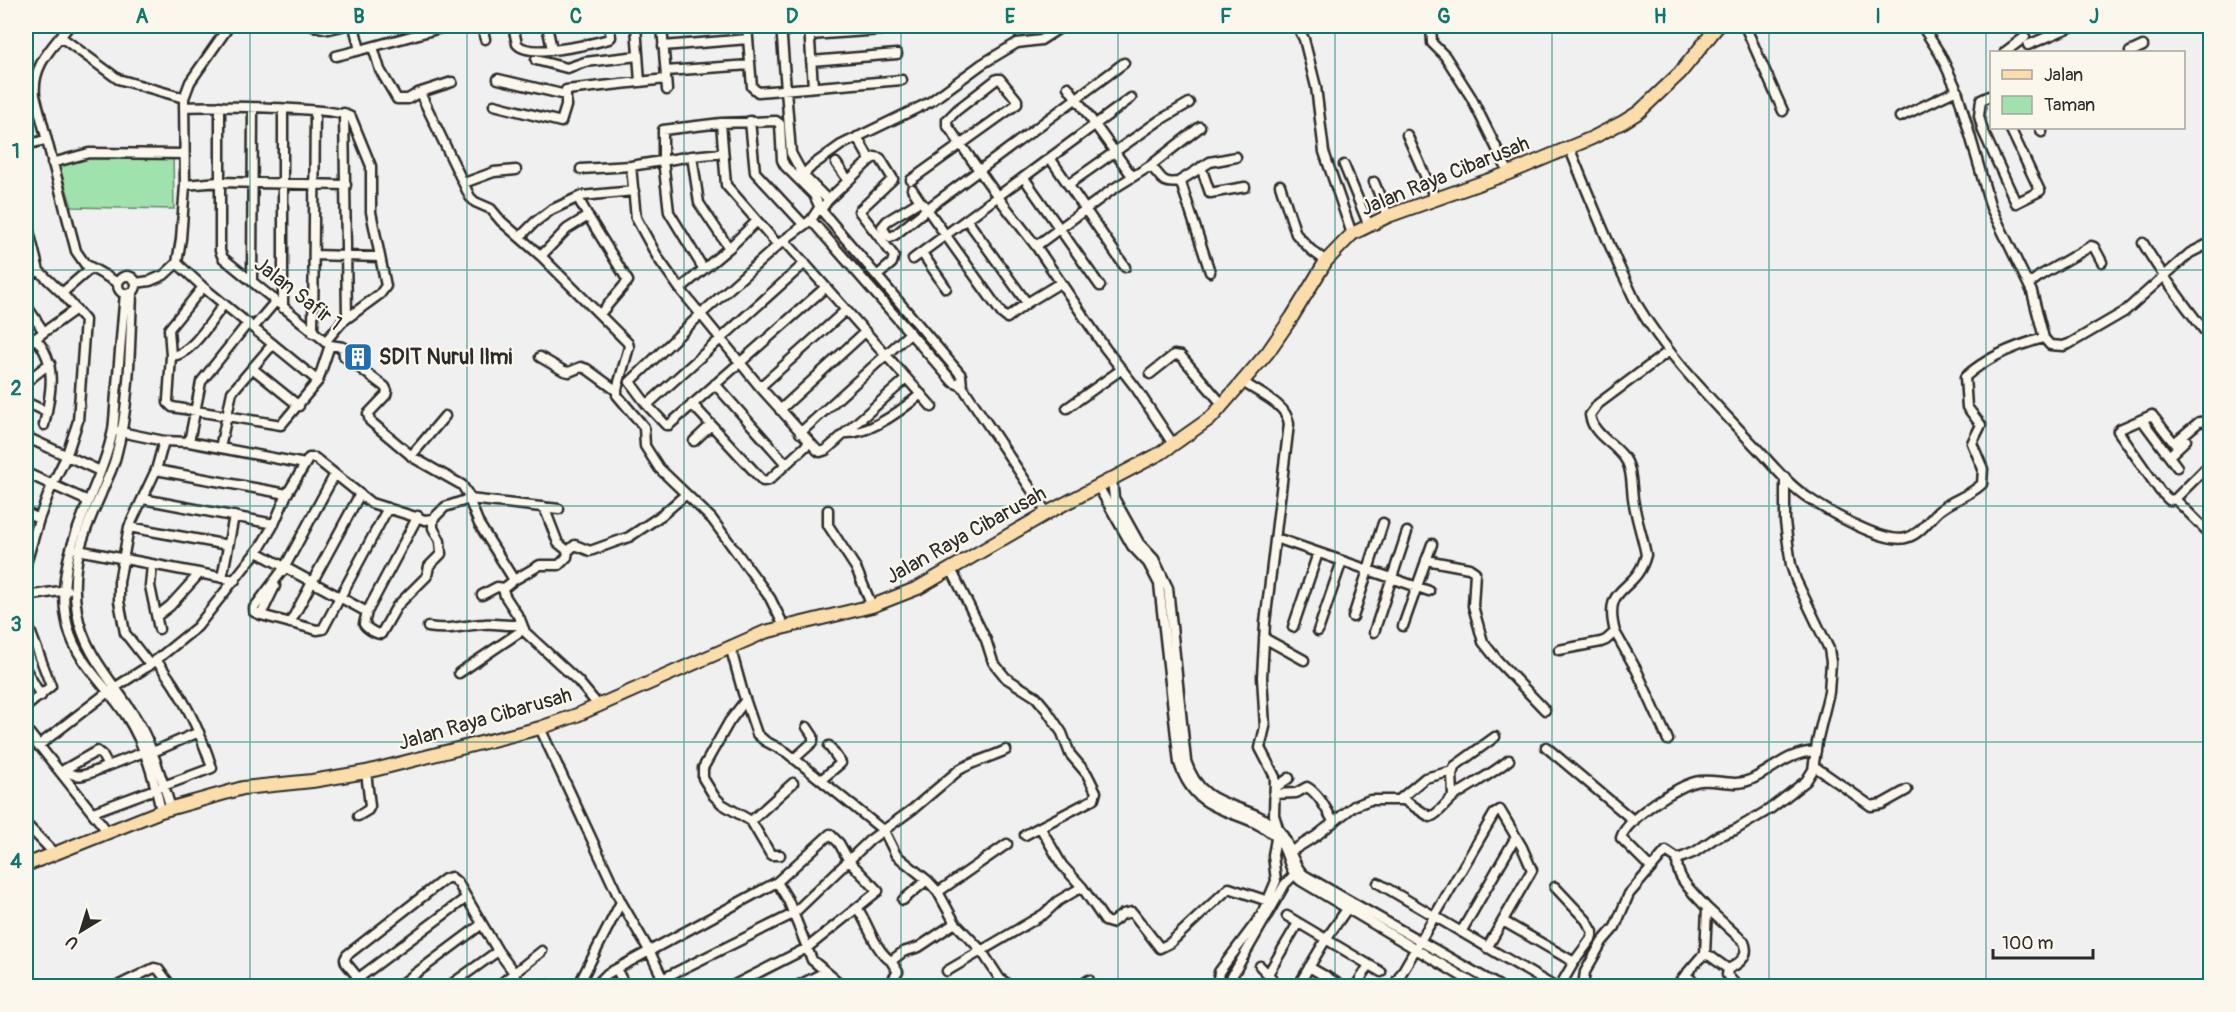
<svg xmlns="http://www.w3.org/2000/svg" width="2236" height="1012" viewBox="0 0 2236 1012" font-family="Pangolin,sans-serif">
  <rect width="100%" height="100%" fill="#eff0ef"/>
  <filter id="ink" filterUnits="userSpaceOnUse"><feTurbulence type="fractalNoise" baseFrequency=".0167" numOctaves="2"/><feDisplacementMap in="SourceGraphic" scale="12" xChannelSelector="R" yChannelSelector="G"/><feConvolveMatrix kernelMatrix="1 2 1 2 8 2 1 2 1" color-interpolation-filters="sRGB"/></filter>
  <g filter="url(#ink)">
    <!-- green -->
    <path fill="#9fe2ad" stroke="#65866c" stroke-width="1.5" d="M173,155l1,54 -102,-2 -13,-41 34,-10z"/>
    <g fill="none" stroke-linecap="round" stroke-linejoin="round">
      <!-- minor casing -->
      <g stroke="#2b2b2b" stroke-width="13">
        <path id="minor" d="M69,26c-17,22 -37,39 -34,69l41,156 9,13 33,19
          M313,26l16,3 13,-3
          M354,26l6,24 88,-24
          M482,26l3,13
          M513,26l4,18c12,15 74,0 92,-5l2,-2 -2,-11
          M547,26l5,23
          M636,26l4,56
          M662,26l5,64
          M747,26l5,61 6,5 144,-12
          M781,26l10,127 12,22 25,25 -7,10
          M809,26l4,61
          M1297,26l7,13 12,48 8,65 28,82
          M1431,26l1,17 13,13 26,41 38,76
          M1745,26l38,85
          M1922,26l18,28 17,36
          M810,35l71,-5
          M61,37l57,42 66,19
          M2028,45l45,-19
          M663,46l85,-7
          M373,47l7,23 17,29h11l10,-6 3,2 49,102 5,5 16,7 10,12 40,35 87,87 1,4 -12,42v6l27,32 1,19 14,22 53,51 58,79 14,28
          M2005,52l20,-15
          M2130,52l13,-6
          M336,56l24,-6
          M536,60l31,8 18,-6 53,-6
          M811,61l86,-7
          M666,71l84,-6
          M498,79l68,16
          M1068,87l64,89
          M418,93l34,-11
          M1992,95l-11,5 -2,16 4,15 33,72 24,-12 -30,-63
          M494,105l67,17 5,-16v-16l100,-11
          M220,106v145l3,7 107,87 13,2 1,9 41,31 2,4 -1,4 -18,19 2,7 44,37 48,27 9,14
          M184,107c23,-1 155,0 167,10l20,49v46l15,74 -6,8 -38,28 -17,20
          M283,109v199
          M344,113l3,204
          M1900,117l57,-27 34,118 41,84 12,46 6,7 13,1 6,-2 55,-32 66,-59 20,-10
          M750,121l5,51 49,53
          M721,123l5,62 52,60
          M2040,128l2,4
          M1407,135l28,63
          M857,137l13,23
          M26,145l19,-5
          M1569,147c17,42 34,84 53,126 6,11 10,23 16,33 29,49 71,91 110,133 20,20 38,45 62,60 19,13 74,45 96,39 15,-4 23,-19 34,-28 15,-12 28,-13 42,-26l1,-15 -11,-26 9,-18 -14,-18 -2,-30c21,-19 52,-32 79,-39
          M692,156l7,47 30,45
          M1050,158l75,109
          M52,163l37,-10 95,1
          M836,163l12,17
          M1344,165l25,61
          M631,166l5,52 22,40 22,31 80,98 57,63 3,2 6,-2 80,-71
          M1150,166l50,-39
          M1201,167l9,26 35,-6
          M581,169l50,-3 61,-10 31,-3
          M803,175l10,-10 28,-20 89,-43 52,-38 35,-21 24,-3 22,-14
          M1024,178l76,108
          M911,180l106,-76v-4l-17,-21h-3l-40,31 -10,10v5l51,72 38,49 69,102 31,40 37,56
          M1178,182l32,-20 26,-5
          M1374,182l14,34
          M464,183l30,-11 22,-2
          M1069,184l91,-64 29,-17
          M185,185l34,-3 127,3
          M1280,185l16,49 15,16 15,11
          M912,189l8,12
          M578,198l10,18
          M828,200l42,-40 5,-3 5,1 13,21 -34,32 35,45 -2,7 -15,13
          M819,208l-8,12 -27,20 -83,74 -71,68 17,23 19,20h3l157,-138
          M26,219l13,52 23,22 23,27 -7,101 -12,36 -14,28 -13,34 -13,45
          M811,220l142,162 9,4
          M967,220l60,83
          M520,237l15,-15 16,-12 30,-14 53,-5
          M784,240l148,167
          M2143,243c18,31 39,59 61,87
          M1036,246l77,-57 37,-23c12,9 10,19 28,16l4,4 28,86
          M922,253l24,35
          M315,255l64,2
          M541,256l26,-27 21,-13 40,65 -28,33
          M913,259l218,-161
          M177,263l26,24 115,94
          M703,268l-34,-56 -6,-52v-30l58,-7 55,-2 4,3 2,36 3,6 29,29 7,15 140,165 1,11 85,127
          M26,275l13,-4
          M118 285a9 9 0 1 1 18 0a9 9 0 1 1-18 0Z
          M252,281l1,-173
          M136,283l14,-2 14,-6 13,-12 4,-24 4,-54 -1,-87 6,-16 39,-56
          M1060,283l-33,20 -20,15 -5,-4 -75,-105 -7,-8 -33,20 -5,6 5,8 3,2 5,-2 32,-26 197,-146
          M2029,284l12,-9 50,-29 3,1 8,15
          M203,287l-34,42 2,27 -3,44v3l4,4 109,18 37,-44 12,-36
          M680,289l49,-41 28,-27
          M62,293l29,-25
          M132,293c-2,52 -2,112 -16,163 -3,13 -10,25 -15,38 -18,40 -32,73 -24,118 7,45 43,76 64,115 13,25 21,53 30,81
          M125,294c-3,30 -5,60 -8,91 -2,15 -2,30 -4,45 -14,68 -63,123 -45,197 9,37 40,59 59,90 18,28 27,62 34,94
          M26,305l18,27
          M253,328l22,-26
          M313,333l2,-222
          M35,338c23,24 16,56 9,87
          M26,345l50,-36
          M171,356c20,0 41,-37 53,-52
          M540,357l24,14 5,1 12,-5 6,2 30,22
          M252,368l47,38
          M1150,374l24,-19 7,1 42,49
          M26,382l24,-19
          M715,384l71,80
          M760,387l86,-77
          M26,402l21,10
          M692,404l71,77 6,-1 40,-37
          M647,405l158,-142
          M1067,408l55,-39
          M780,410l85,-78
          M2142,420l35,47
          M2210,421l-11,1 -25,21 -22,-28 -32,14 -2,2 42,60 9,9 6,-1 35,35
          M116,431l48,10 25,1 116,22
          M800,433l110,-100
          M846,433c25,1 56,-23 75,-39
          M26,437l74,34
          M694,441l17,-16
          M189,442l12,-60 47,-59
          M220,448l12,-56 41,-48
          M411,456l34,-40
          M2169,456l17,-16
          M156,470l131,24
          M26,473l62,28
          M1112,479l2,19 25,45 15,16 14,29 18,173c16,51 57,39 90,66 14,12 14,36 28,48l195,111
          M1098,486l34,60 16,17 11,21 20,179c19,58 62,42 97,74 13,11 10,33 25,44l177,105
          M143,499l131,25
          M469,499l10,25 35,56
          M2175,499l35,-35
          M544,507l14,36 10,8
          M828,510v15l28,43 16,38
          M26,513l13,6
          M418,516l-51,96 -3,12c3,5 12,10 17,10l16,-28 30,-30 2,-10 12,-12 -1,-13 -7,-13v-9
          M129,527l99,18
          M1276,538l153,53
          M78,550l157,30
          M257,552l110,60
          M1426,560l43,8 6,4 -2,34 10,36 15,19 47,49
          M152,565l-2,21 9,43
          M285,567l-31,41v4l7,3 56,15 6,-1 65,-121
          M951,569l35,71 7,22 13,16 30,19 10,12 16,24 8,21 17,20 9,18 -2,7 -54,28 22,38 20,22 23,34 6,2 12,-9 9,-2 28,36 10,-5 59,-55 39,13
          M282,572l53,-98
          M222,578l12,-62
          M482,595l15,-8 7,1
          M26,596l41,-6
          M26,602l3,26 22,58 -25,21
          M261,615l14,-29
          M157,616l13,-10 29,-32
          M1353,617l30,-94
          M290,623l70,-129
          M1403,626l29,-82
          M428,627c22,4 35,-2 56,-3 14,-1 25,3 38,0
          M1293,627l25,-74
          M1318,631l24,-70
          M1374,632l33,-100
          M1615,632l22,39 31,69
          M1264,638l40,22
          M730,646l13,47 14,41 8,7 21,11 98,79 12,24 31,25 11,12 17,31 26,27 19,29 11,7
          M1559,650l42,-8 5,-2 9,-8c-13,-50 20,-36 31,-77 -3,-17 -9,-33 -12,-51 -3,-13 -1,-30 -7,-42 -9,-18 -34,-25 -37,-47l8,-11 71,-53
          M150,665l-25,-32 -6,-32v-19l10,-55 27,-57 8,-29
          M26,670l15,26
          M459,673l65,-44
          M745,701l-16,21 -26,46v10l11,18 8,8 29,17 20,34h9
          M598,705l-20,-24 -53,-49 -5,-13 -15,-23 -2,-7 11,-9 26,-15h19l8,-8 1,-6 7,-6 15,6 39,-14 33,-22 23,-20
          M540,728l81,174 29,50 16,34
          M26,729l81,102
          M38,746l70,-54 42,-27 47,-38 64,-81 13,-22 13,-30 22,-36h6l56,45 54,17 8,-1 12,-12 24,-8 90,10
          M1546,747l88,74
          M153,752l46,-20
          M794,759l19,-17v-6l-6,-9
          M1814,766l57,40 11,-2 25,-14
          M65,769c12,14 28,2 43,-3
          M60,772l37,-21 5,4 6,11 36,-14
          M821,780l20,-17 -12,-17
          M1275,788l14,-10
          M1274,794l22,-1 11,-6c12,7 19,22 26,34
          M1453,796l-1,-23 3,-7 40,-29
          M1400,799l25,-21 28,-7
          M93,812l119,-44c-12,-38 -31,-76 -56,-108
          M358,816l10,-6 2,-4 -4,-34
          M751,821l42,-38
          M26,824l28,29
          M1025,835l15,-8
          M1290,852l26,-16 38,-30 16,-6h34l26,17c11,-4 16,-16 26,-22 18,-12 36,-21 53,-35
          M1651,868l-30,-30c5,-19 59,-55 79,-57 17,-2 34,6 50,-1 25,-11 36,-27 66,-29
          M777,882l11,18 24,60 31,26
          M1378,883l175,103
          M1555,887l31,33 7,12 -2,7 -17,23
          M938,892l69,-48
          M903,900l24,-20
          M1707,908l37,34c6,14 -5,22 -16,27
          M858,909c11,17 17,41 33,52l12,-9 16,-5 36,-24
          M1287,916l94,56
          M1503,921l71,41 -14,24
          M1461,932l55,-95
          M1705,955l5,1 18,13 -1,6 10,11
          M1260,966l19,20
          M1309,967l28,16
          M617,970l8,16
          M947,971l97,-57 14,-13 24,-14
          M1268,974l30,-51
          M1685,975l15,11
          M662,979l131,-65 77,-74 43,-31 46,-39c12,-8 33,-13 47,-20
          M1230,980l55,-96 9,-9
          M117,986l37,-18 4,1 13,17
          M348,986l118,-88
          M365,986l-19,-23 -1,-4 2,-4 98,-76 6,-2 7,6 40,68 17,23
          M399,986l83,-62
          M449,986l49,-35
          M498,986l44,-35
          M544,986l4,-1 2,1
          M578,986l43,-84
          M595,986l12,-12 170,-92 53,-48 9,9 10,18 29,30 -71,57 -75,38
          M797,986l28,-14
          M888,986l10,-14 -7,-11
          M1080,986l9,-6
          M1217,986l2,-14 42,-56 15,-35 -3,-26 5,-27 -4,-13 1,-38 -15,-29 5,-21 -3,-50 3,-54 24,-199c-2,-20 -31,-31 -46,-42
          M1298,986l28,-47 21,-30
          M1314,986l12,-10
          M1356,986l13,-21
          M1394,986l100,-172 6,-4 22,37 10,23 -45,78
          M1583,986l2,-14 17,-30 13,-15 14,-33 37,-43 12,8 17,-7 23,-16 17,-6 35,-21 36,-28 7,-11 4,-28 12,-50 2,-30 -2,-13 -33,-69 -5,-15 -6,-43v-45
          M1676,986l24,-28 5,-3 2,-47c-11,-13 -34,-31 -29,-49"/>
      </g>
      <!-- primary casing -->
      <g stroke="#2b2b2b" stroke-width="16">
        <path id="primary" d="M26,865l135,-54 82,-23 69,-7 54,-9 174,-44 37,-13 188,-83 107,-26 46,-18 129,-75 114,-60 51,-36 56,-65 24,-35 34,-56 26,-27 36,-18 121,-43 83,-35 31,-16 16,-10 41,-39 38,-47"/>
      </g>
      <!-- minor -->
      <use href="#minor" stroke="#fbf7ec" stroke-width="8"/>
      <!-- primary -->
      <use href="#primary" stroke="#fbddab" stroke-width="12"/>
    </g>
  </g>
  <!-- grid -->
  <path fill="none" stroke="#0f766e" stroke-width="1.5" stroke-opacity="0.55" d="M250,26v960M467,26v960M684,26v960M901,26v960M1118,26v960M1335,26v960M1552,26v960M1769,26v960M1986,26v960M26,270h2184M26,506h2184M26,742h2184"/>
  <!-- icons -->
  <defs>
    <g id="building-square" transform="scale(1.5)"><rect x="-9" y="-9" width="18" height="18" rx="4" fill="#1f6fb2" stroke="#fbf7ec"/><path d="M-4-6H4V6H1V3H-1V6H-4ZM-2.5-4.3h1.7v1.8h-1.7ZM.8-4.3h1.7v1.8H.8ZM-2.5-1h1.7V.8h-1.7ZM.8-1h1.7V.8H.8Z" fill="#fff"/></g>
  </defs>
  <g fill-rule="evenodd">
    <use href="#building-square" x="358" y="357"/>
  </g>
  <g text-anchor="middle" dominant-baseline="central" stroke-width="4.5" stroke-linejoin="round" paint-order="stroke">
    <!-- street labels -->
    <g font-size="21" fill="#2b2b2b" stroke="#fbf7ec">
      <text transform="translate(1445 176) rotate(-22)">Jalan Raya Cibarusah</text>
      <text transform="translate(298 294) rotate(38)">Jalan Safir 1</text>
      <text transform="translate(966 535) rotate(-29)">Jalan Raya Cibarusah</text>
      <text transform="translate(485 719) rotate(-16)">Jalan Raya Cibarusah</text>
    </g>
    <!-- poi labels -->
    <g font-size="21" font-weight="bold" fill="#2b2b2b" stroke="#fbf7ec" text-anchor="start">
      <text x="379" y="357">SDIT Nurul Ilmi</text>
    </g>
  </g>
  <!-- margin -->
  <rect width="2236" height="1012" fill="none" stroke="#fbf7ec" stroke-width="66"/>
  <!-- legend -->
  <rect x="1990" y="51" width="195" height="78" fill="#fbf7ec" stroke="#a8a59f" stroke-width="1.5"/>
  <rect x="2002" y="70" width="30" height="9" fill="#fbddab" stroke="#a8a59f" stroke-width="1.5"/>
  <text x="2044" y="81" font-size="18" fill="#2b2b2b">Jalan</text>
  <rect x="2002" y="96" width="30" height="18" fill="#9fe2ad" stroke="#a8a59f" stroke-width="1.5"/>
  <text x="2044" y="111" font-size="18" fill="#2b2b2b">Taman</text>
  <!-- north arrow -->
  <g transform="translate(81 931) rotate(218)" stroke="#fbf7ec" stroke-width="4.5" paint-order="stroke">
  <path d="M0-4.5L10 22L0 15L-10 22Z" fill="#2b2b2b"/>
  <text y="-9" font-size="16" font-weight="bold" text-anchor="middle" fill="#2b2b2b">U</text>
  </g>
  <!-- scale -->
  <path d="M1993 949v9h100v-9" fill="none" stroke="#2b2b2b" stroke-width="3"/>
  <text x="2002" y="949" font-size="18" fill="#2b2b2b" stroke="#fbf7ec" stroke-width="4.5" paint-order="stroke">100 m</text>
  <rect x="33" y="33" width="2170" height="946" fill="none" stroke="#0f766e" stroke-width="2"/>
  <g font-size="20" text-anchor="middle" font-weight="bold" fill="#0f766e">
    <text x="142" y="23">A</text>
    <text x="359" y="23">B</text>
    <text x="576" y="23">C</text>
    <text x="792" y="23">D</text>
    <text x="1010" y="23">E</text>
    <text x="1226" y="23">F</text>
    <text x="1444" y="23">G</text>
    <text x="1660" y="23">H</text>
    <text x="1878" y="23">I</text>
    <text x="2094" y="23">J</text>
    <text x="16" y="158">1</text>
    <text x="16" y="395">2</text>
    <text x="16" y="631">3</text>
    <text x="16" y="868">4</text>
  </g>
</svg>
